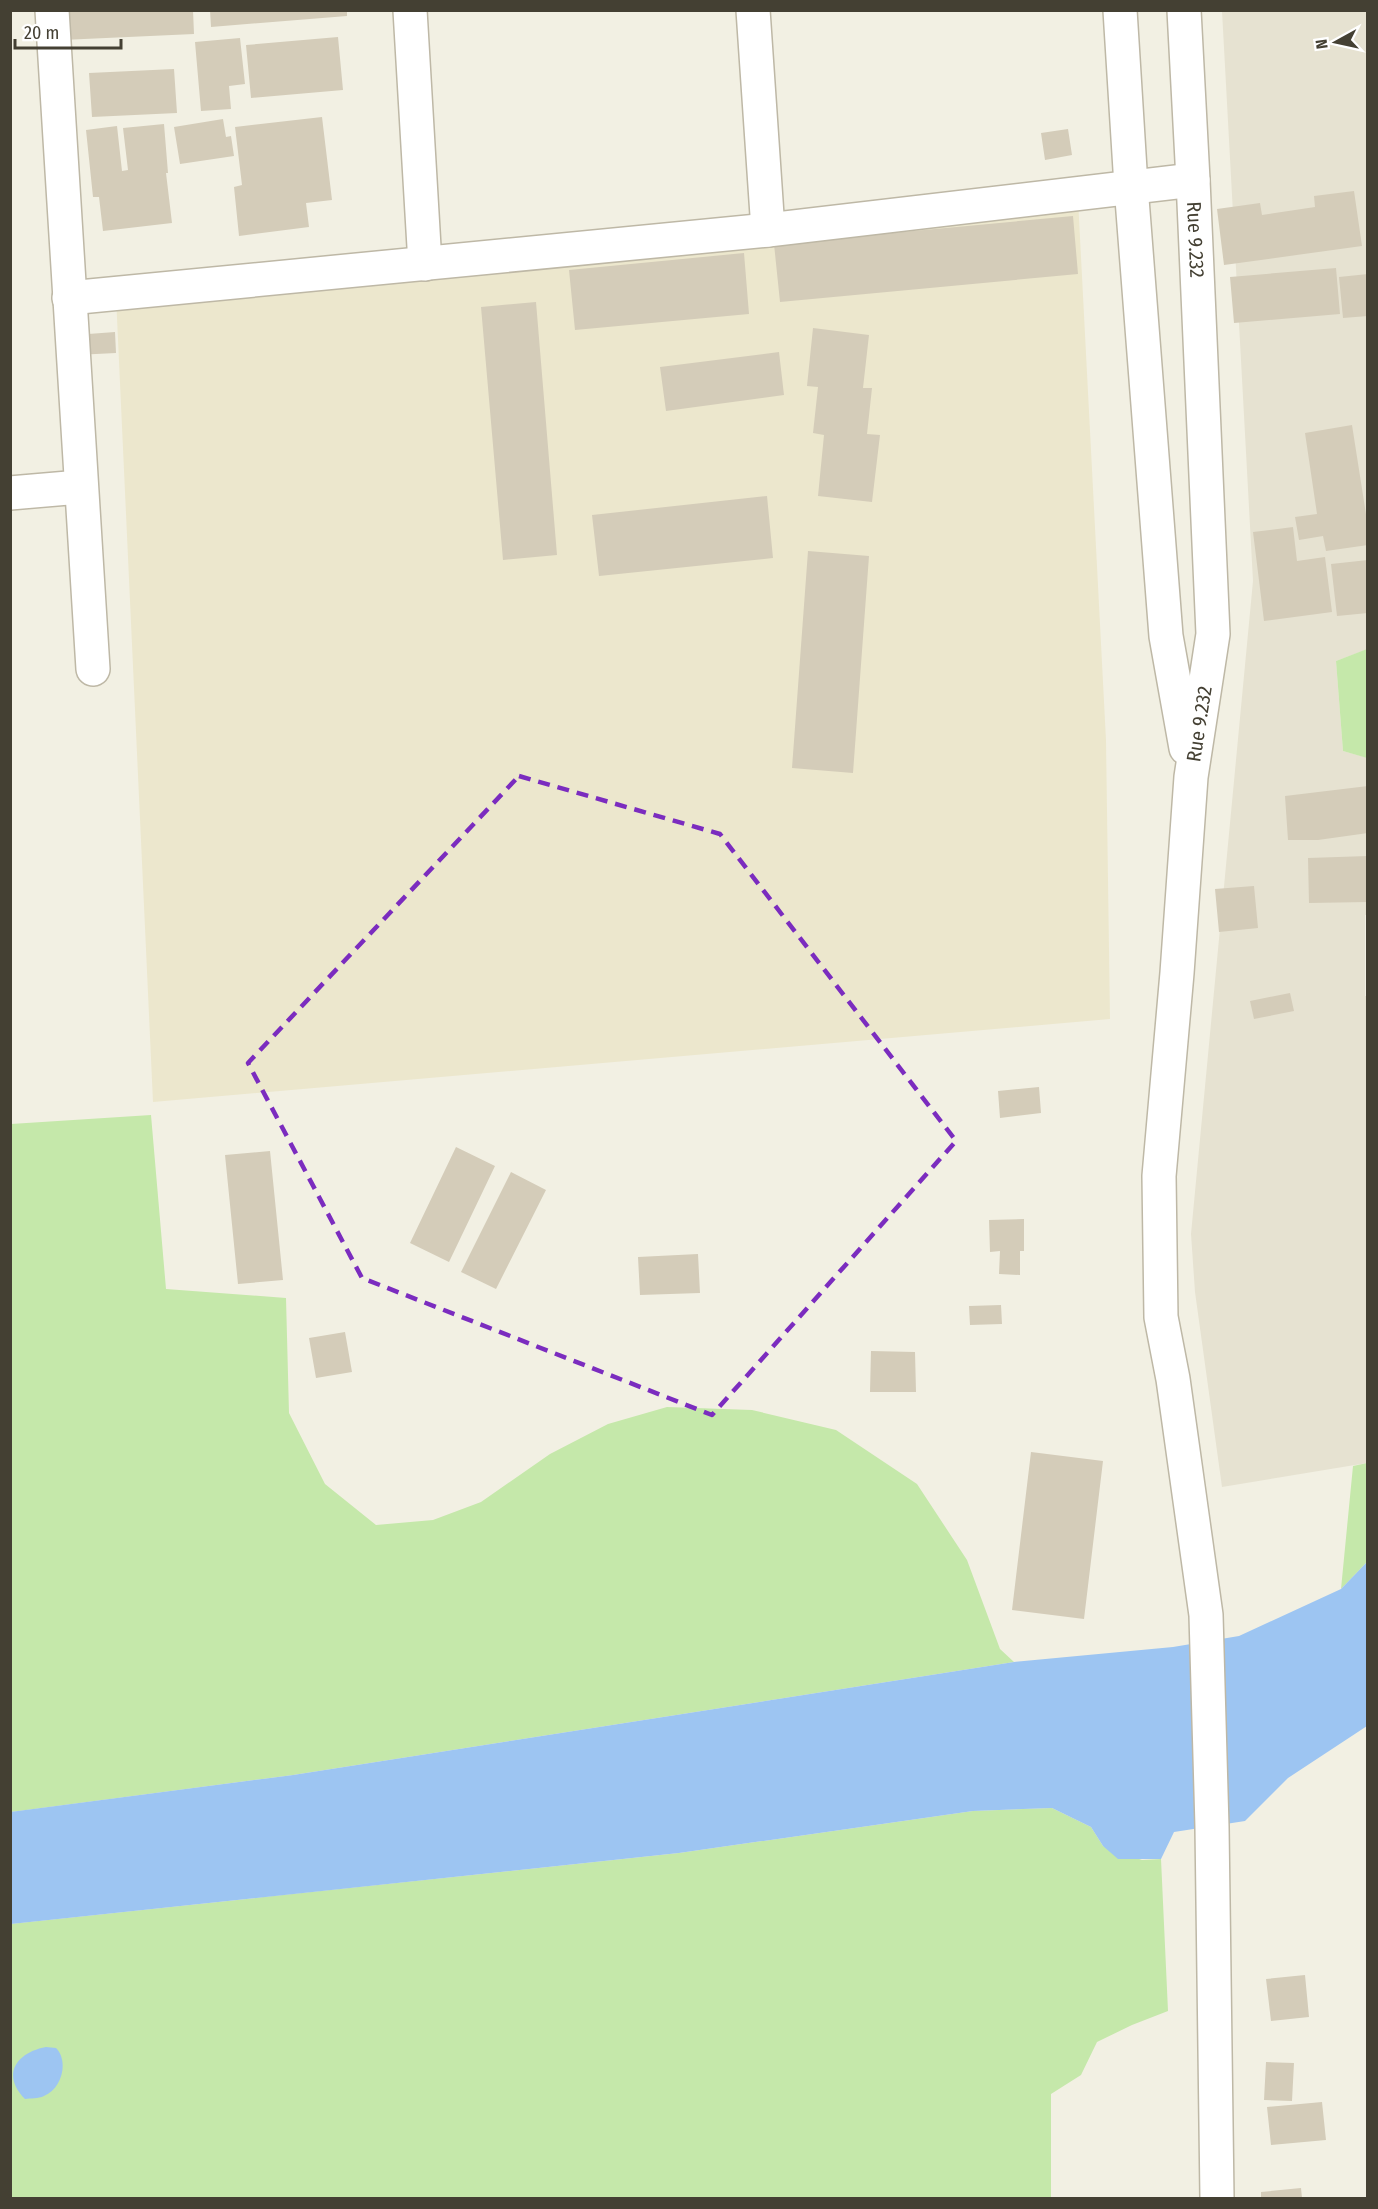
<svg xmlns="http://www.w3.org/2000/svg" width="1378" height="2209" viewBox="0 0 1378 2209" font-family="'Fira Sans Condensed',sans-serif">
  <rect width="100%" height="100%" fill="#f2f0e3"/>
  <!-- residential -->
  <path fill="#e6e2d1" d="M1222,11h146v638l-32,12 7,90 25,7v157h-3v81h3l-1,467 -145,24 -27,-195 -4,-58 62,-653z"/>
  <!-- education -->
  <path fill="#ece7cd" d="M1078,199l28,541 4,279 -957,83 -37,-806z"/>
  <!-- green -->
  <path fill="#c5e8aa" d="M1367,649v109l-24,-7 -7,-90z
    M151,1115l15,174 120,9 3,115 36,71 51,41 57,-5 48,-18 69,-48 58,-30 59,-17 85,3 84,20 81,54 50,76 33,89 14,13 -721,113 -282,37v-688z
    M1367,1463v99l-26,27 12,-123z
    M1052,1808l39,19 12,19 39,14 19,-1 7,152 -36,14 -35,17 -16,33 -30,19v104h-1040l-1,-274 669,-71 294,-42z"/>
  <!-- water -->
  <path fill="#9dc5f2" d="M1367,1562v164l-79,52 -43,43 -71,11 -13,27h-43l-15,-13 -12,-19 -39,-19 -79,3 -294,42 -668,71 -1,-112 283,-37 721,-113 159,-15 66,-11 102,-47z
    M46,2047l10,1c13,13 6,41 -12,48 -6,3 -13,2 -19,3 -25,-25 -7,-47 21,-52z"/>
  <!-- building -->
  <path fill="#d4ccb9" d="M60,10h133l1,24 -132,6z
    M210,10h137v6l-136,11z
    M338,37l5,53 -92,8 -5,-53z
    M240,38l5,46 -16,2 2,23 -30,2 -6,-69z
    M174,69l3,44 -85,4 -3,-44z
    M322,117l10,83 -26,3 3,24 -70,9 -5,-49 8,-2 -7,-58z
    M223,119l3,18 5,-1 3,20 -54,8 -6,-37z
    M164,124l4,49h-2l6,50 -69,8 -4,-34h-6l-7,-67 31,-4 5,45 6,-1 -5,-42z
    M1068,129l4,26 -27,5 -4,-27z
    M1354,191l8,55 -138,19 -7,-56 43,-6 2,12 53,-8 -1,-11z
    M1073,216l5,58 -298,28 -6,-58z
    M744,253l5,61 -174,16 -6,-60z
    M1336,268l4,46 -106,9 -4,-46z
    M1368,274v42l-25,2 -4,-41z
    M536,302l21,253 -54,5 -22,-253z
    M813,328l56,7 -6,53h9l-5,46 13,1 -8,67 -54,-6 6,-61 -11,-2 5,-46 -11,-1z
    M115,332l1,21 -40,2 -1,-20z
    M779,352l5,43 -118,16 -6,-44z
    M1352,425l16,102v18l-42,6 -3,-15 -24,4 -4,-23 22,-3 -12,-81z
    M767,496l6,62 -174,18 -7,-61z
    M1293,527l4,34 28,-4 7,55 -68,9 -11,-89z
    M808,551l61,5 -16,217 -61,-5z
    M1368,560v53l-31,3 -6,-52z
    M1368,786v47l-50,7h-30l-3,-44z
    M1368,856v46l-59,1 -1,-45z
    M1254,886l4,42 -39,4 -4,-43z
    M1290,993l4,18 -40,8 -4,-18z
    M1039,1087l2,26 -41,5 -2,-27z
    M456,1147l39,19 -46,96 -39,-19z
    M270,1151l13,129 -45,4 -13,-129z
    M511,1172l35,18 -50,99 -35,-17z
    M1024,1219v32h-4v24l-21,-1 1,-23 -10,1 -1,-32z
    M698,1254l2,39 -60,2 -2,-38z
    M1001,1305l1,19 -32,1 -1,-19z
    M345,1332l7,40 -36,6 -7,-40z
    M871,1351l44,1 1,40h-46z
    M1031,1452l72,9 -19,158 -72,-9z
    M1305,1975l4,42 -38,4 -5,-42z
    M1266,2062l28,1 -2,38 -28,-1z
    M1322,2102l4,38 -55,5 -4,-38z
    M1301,2188l1,10h-41v-6z"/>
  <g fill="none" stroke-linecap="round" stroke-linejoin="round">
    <!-- minor casing -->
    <g stroke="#beb8a6" stroke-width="36">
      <g id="minor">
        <path d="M52,10l41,659"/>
        <path d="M410,10l15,254"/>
        <path d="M753,10l15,220"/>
        <path d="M1120,10l11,176 35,450 20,112"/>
        <path id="s1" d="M1184,10l9,170 20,454 -22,143 -14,196 -18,203 2,141 12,62 33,236 6,212 5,371"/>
        <path d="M69,298l699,-68 425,-50"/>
        <path d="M10,493l70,-6"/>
      </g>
    </g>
    <!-- minor -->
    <use href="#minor" stroke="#fff" stroke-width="33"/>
  </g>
  <!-- marked area -->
  <path fill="none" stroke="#7b2cbf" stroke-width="4.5" stroke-dasharray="12 8" stroke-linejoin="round" d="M519,776l201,58 236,307 -244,274 -350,-137 -114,-215z"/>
  <g text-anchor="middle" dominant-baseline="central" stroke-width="4.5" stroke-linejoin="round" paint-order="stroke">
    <!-- street labels -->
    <g font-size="20" fill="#444033" stroke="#fff">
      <text stroke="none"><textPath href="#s1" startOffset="230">Rue 9.232</textPath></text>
      <text transform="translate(1199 724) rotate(-81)">Rue 9.232</text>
    </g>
  </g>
  <!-- border -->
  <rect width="1378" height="2209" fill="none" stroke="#444033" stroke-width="24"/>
  <!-- north arrow -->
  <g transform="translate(1336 42) rotate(262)" stroke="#ffffff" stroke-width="4.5" paint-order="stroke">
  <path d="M0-4.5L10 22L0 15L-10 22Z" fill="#444033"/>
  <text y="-9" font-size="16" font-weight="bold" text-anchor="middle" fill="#444033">N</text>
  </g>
  <!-- scale -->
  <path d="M15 39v9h106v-9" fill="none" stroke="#444033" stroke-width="3"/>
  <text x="24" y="39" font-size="18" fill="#444033" stroke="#ffffff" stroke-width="4.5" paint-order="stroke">20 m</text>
</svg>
